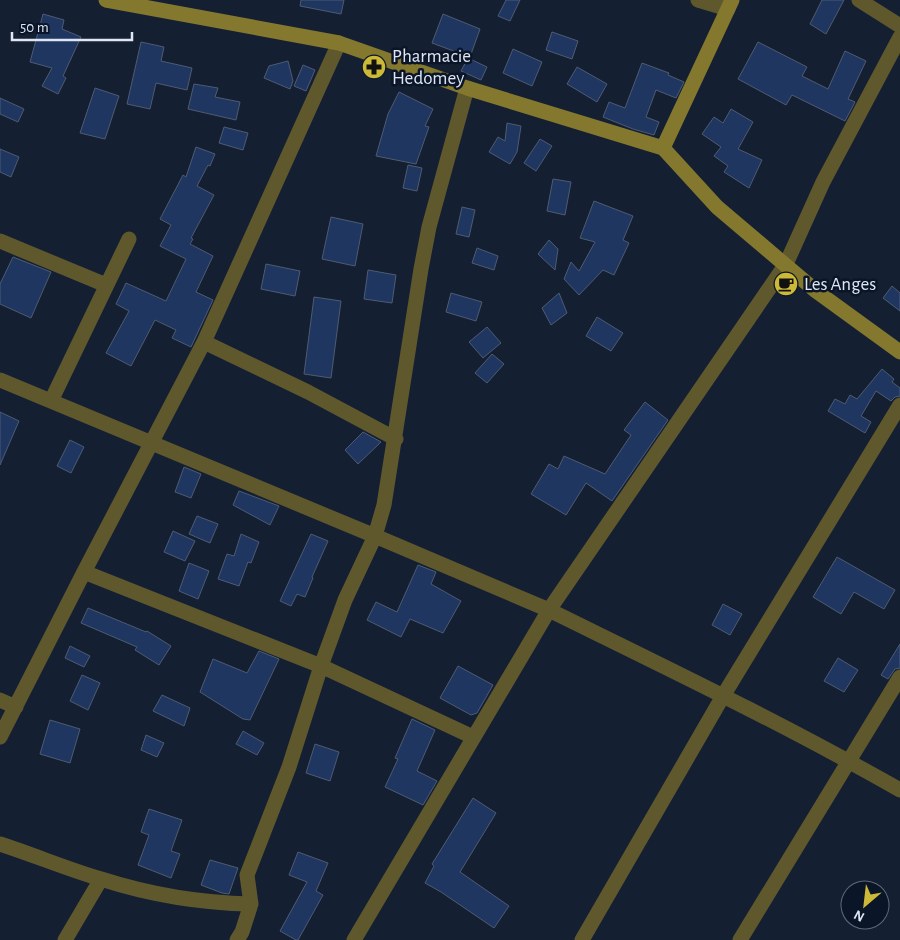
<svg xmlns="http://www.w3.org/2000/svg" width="900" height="940" viewBox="0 0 900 940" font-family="'Alegreya Sans',sans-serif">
  <rect width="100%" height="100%" fill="#141f32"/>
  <!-- building -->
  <path fill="#1f3660" stroke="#4e5b72" d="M301,0h43l-3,14 -41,-8z
    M506,0h14l-10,21 -12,-5z
    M822,0h22l-18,34 -16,-10z
    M43,14l21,6 -2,9 19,8 -18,39 3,2 -8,16 -16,-8 10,-18 -22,-6z
    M443,14l37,15 -10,28 -38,-14z
    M552,32l26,9 -6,18 -26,-9z
    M141,42l23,5 -3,14 31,7 -5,22 -31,-7 -6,26 -23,-5z
    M758,42l49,25 -5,9 26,13 17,-38 21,10 -18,38 7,3 -10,19 -53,-26 -6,10 -48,-26z
    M513,49l29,13 -10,24 -29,-13z
    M468,58l19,9 -6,13 -20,-9z
    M288,61l5,20 -3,8 -26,-11 5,-12z
    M642,63l27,10 -1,2 16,7 -8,16 -20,-8 -10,27 13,5 -5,13 -21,-6 -30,-12 6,-15 16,6z
    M303,65l12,5 -9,21 -12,-5z
    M577,67l30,17 -10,18 -30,-18z
    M194,84l24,4 -3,9 25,5 -4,18 -48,-11z
    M95,88l24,8 -14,43 -25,-6z
    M399,92l34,17 -8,17 4,1 -13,37 -40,-8 12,-42z
    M0,98l24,11 -6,13 -18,-8z
    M731,109l22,13 -15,27 24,11 -13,28 -25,-16 4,-6 -14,-10 7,-9 -19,-13 12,-17 9,6z
    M507,123l14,3 -4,26 -7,12 -21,-12 9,-15 7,4z
    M224,127l24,6 -5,17 -24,-7z
    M540,139l12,7 -16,25 -12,-8z
    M196,147l19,7 -5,12 -2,-1 -11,21 17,9 -23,43 2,1 -3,5 23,12 -17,36 17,8 -22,47 -19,-9 4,-8 -21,-10 -24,46 -25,-13 23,-42 -13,-7 10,-21 40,18 20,-42 -26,-13 11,-21 -11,-6 23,-44 3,2z
    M0,149l19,8 -8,20 -11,-5z
    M408,165l14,3 -5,23 -14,-3z
    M553,179l18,3 -6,33 -18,-4z
    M594,201l39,15 -10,24 6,3 -15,32 -11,-5 -24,25 -15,-16 7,-17 8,9 16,-29 -15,-4z
    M462,207l13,3 -6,27 -13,-3z
    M331,217l32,7 -8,42 -33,-7z
    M549,240l9,9 -3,21 -17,-16z
    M477,248l21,8 -4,14 -22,-7z
    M13,257l38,15 -20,46 -31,-14v-20z
    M266,264l34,7 -5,25 -34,-7z
    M368,270l28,5 -4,28 -28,-4z
    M892,286l8,7v18l-17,-13z
    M451,293l31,9 -6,19 -30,-9z
    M559,293l8,20 -16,12 -9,-17z
    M314,297l27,4 -10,77 -27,-4z
    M597,317l26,16 -12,18 -25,-15z
    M487,327l14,16 -18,15 -14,-16z
    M492,354l12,10 -17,19 -12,-10z
    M882,369l12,10 -2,3 8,6v8l-5,1 -4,4 -15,-10 -15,25 10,6 -6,11 -37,-22 7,-12 10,5 5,-9 7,4z
    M645,402l23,18 -56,81 -26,-18 -20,32 -35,-21 18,-30 9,5 6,-13 41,18 26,-39 -7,-5z
    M0,412l19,9 -19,44z
    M363,432l18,10 -23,22 -13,-14z
    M70,440l14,7 -13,26 -14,-7z
    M184,467l17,7 -10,24 -16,-6z
    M239,491l40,15 -9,19 -37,-20z
    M197,516l21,8 -8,19 -21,-9z
    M173,531l22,10 -10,20 -21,-9z
    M241,534l18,8 -8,21 -3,-1 -9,24 -21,-7 9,-25 7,2z
    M311,534l17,7 -16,36 1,1 -8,19 -8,-3 -6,12 -11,-5z
    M837,557l58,33 -11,19 -30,-17 -13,22 -28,-17z
    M189,563l20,8 -11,28 -19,-8z
    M418,565l18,7 -5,12 30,17 -18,32 -33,-14 -9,18 -34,-17 9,-18 21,10z
    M723,604l19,10 -12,21 -18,-10z
    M88,608l58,24 1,-1 24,15 -12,19 -24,-15 2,-3 -56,-24z
    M900,644v24l-5,1 -7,10 -7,-4z
    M70,646l20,10 -6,11 -19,-9z
    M259,651l20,8 -29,61 -7,-1 -43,-27 13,-33 34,14z
    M838,658l20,12 -14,22 -20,-11z
    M458,666l35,19 -16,28 -6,2 -31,-17z
    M82,675l18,8 -12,27 -18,-9z
    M162,695l28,13 -6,18 -31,-15z
    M412,719l23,11 -18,41 20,10 -14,24 -38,-18 13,-28 -3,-1z
    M50,720l30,9 -10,34 -30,-9z
    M243,731l21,12 -7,12 -21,-11z
    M146,735l18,8 -7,14 -16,-7z
    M315,744l24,8 -9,29 -24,-8z
    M473,798l23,15 -36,59 49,34 -15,22 -53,-36 -16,-9 9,-17 -2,-2z
    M149,809l33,11 -11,31 9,3 -9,24 -33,-13 11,-30 -8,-3z
    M298,852l30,11 -12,28 7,4 -25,45h-2l-16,-9 27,-49 -18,-7z
    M210,860l28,8 -9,26 -7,-1 -21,-8z"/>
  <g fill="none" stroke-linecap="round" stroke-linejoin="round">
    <!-- street -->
    <path stroke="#5f582d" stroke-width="15" d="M698,0l30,9
      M859,0l41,26
      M900,37l-77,145 -37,82 -237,346c118,58 237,115 351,180
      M0,241l106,44
      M204,342l104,50 88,47
      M0,380l375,156 174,74 -195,330
      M51,401l78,-162
      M84,572l237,94 152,71
      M0,700l16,7
      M0,737l84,-165 120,-230 135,-299
      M0,844c34,11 67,25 101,35 50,16 98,24 150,25
      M65,940l36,-61
      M237,940l5,-8 9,-28 -4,-29 42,-108 32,-101 24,-66 30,-64 9,-31 37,-236 8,-42 38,-139
      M582,940l141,-244 177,-291
      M740,940l160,-263"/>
    <!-- secondary -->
    <path stroke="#83782e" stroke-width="15" d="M106,0l233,43 128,45 196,60 54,59 99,84 84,61
      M663,148l69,-148"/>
  </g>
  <!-- icons -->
  <defs>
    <g id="pharmacy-disc" transform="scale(1.25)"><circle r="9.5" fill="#ccb938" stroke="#0b1528"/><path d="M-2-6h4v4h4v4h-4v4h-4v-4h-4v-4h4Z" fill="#111"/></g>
    <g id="cafe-disc" transform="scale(1.25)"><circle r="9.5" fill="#ccb938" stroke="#0b1528"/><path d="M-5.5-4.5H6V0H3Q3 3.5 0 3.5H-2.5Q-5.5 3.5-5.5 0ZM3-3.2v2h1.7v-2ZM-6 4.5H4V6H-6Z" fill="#111"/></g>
  </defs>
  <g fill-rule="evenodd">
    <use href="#pharmacy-disc" x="374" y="67"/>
    <use href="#cafe-disc" x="786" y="284"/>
  </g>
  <g text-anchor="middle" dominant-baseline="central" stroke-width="5" stroke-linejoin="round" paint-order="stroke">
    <!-- poi labels -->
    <g font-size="19" fill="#dee6f3" stroke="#0b1528" text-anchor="start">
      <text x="392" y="56">Pharmacie<tspan x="392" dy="22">Hedomey</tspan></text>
      <text x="804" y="284">Les Anges</text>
    </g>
  </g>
  <!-- north arrow -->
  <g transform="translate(865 905) rotate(208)"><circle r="24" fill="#0b1528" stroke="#5f6979"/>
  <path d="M0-4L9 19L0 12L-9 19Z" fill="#ccb938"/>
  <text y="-8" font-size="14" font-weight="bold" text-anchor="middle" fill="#dee6f3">N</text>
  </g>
  <!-- scale -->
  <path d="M12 32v8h120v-8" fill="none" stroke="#dee6f3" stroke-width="2.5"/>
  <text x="20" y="32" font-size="15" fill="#dee6f3" stroke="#0b1528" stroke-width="4" paint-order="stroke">50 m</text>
</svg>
